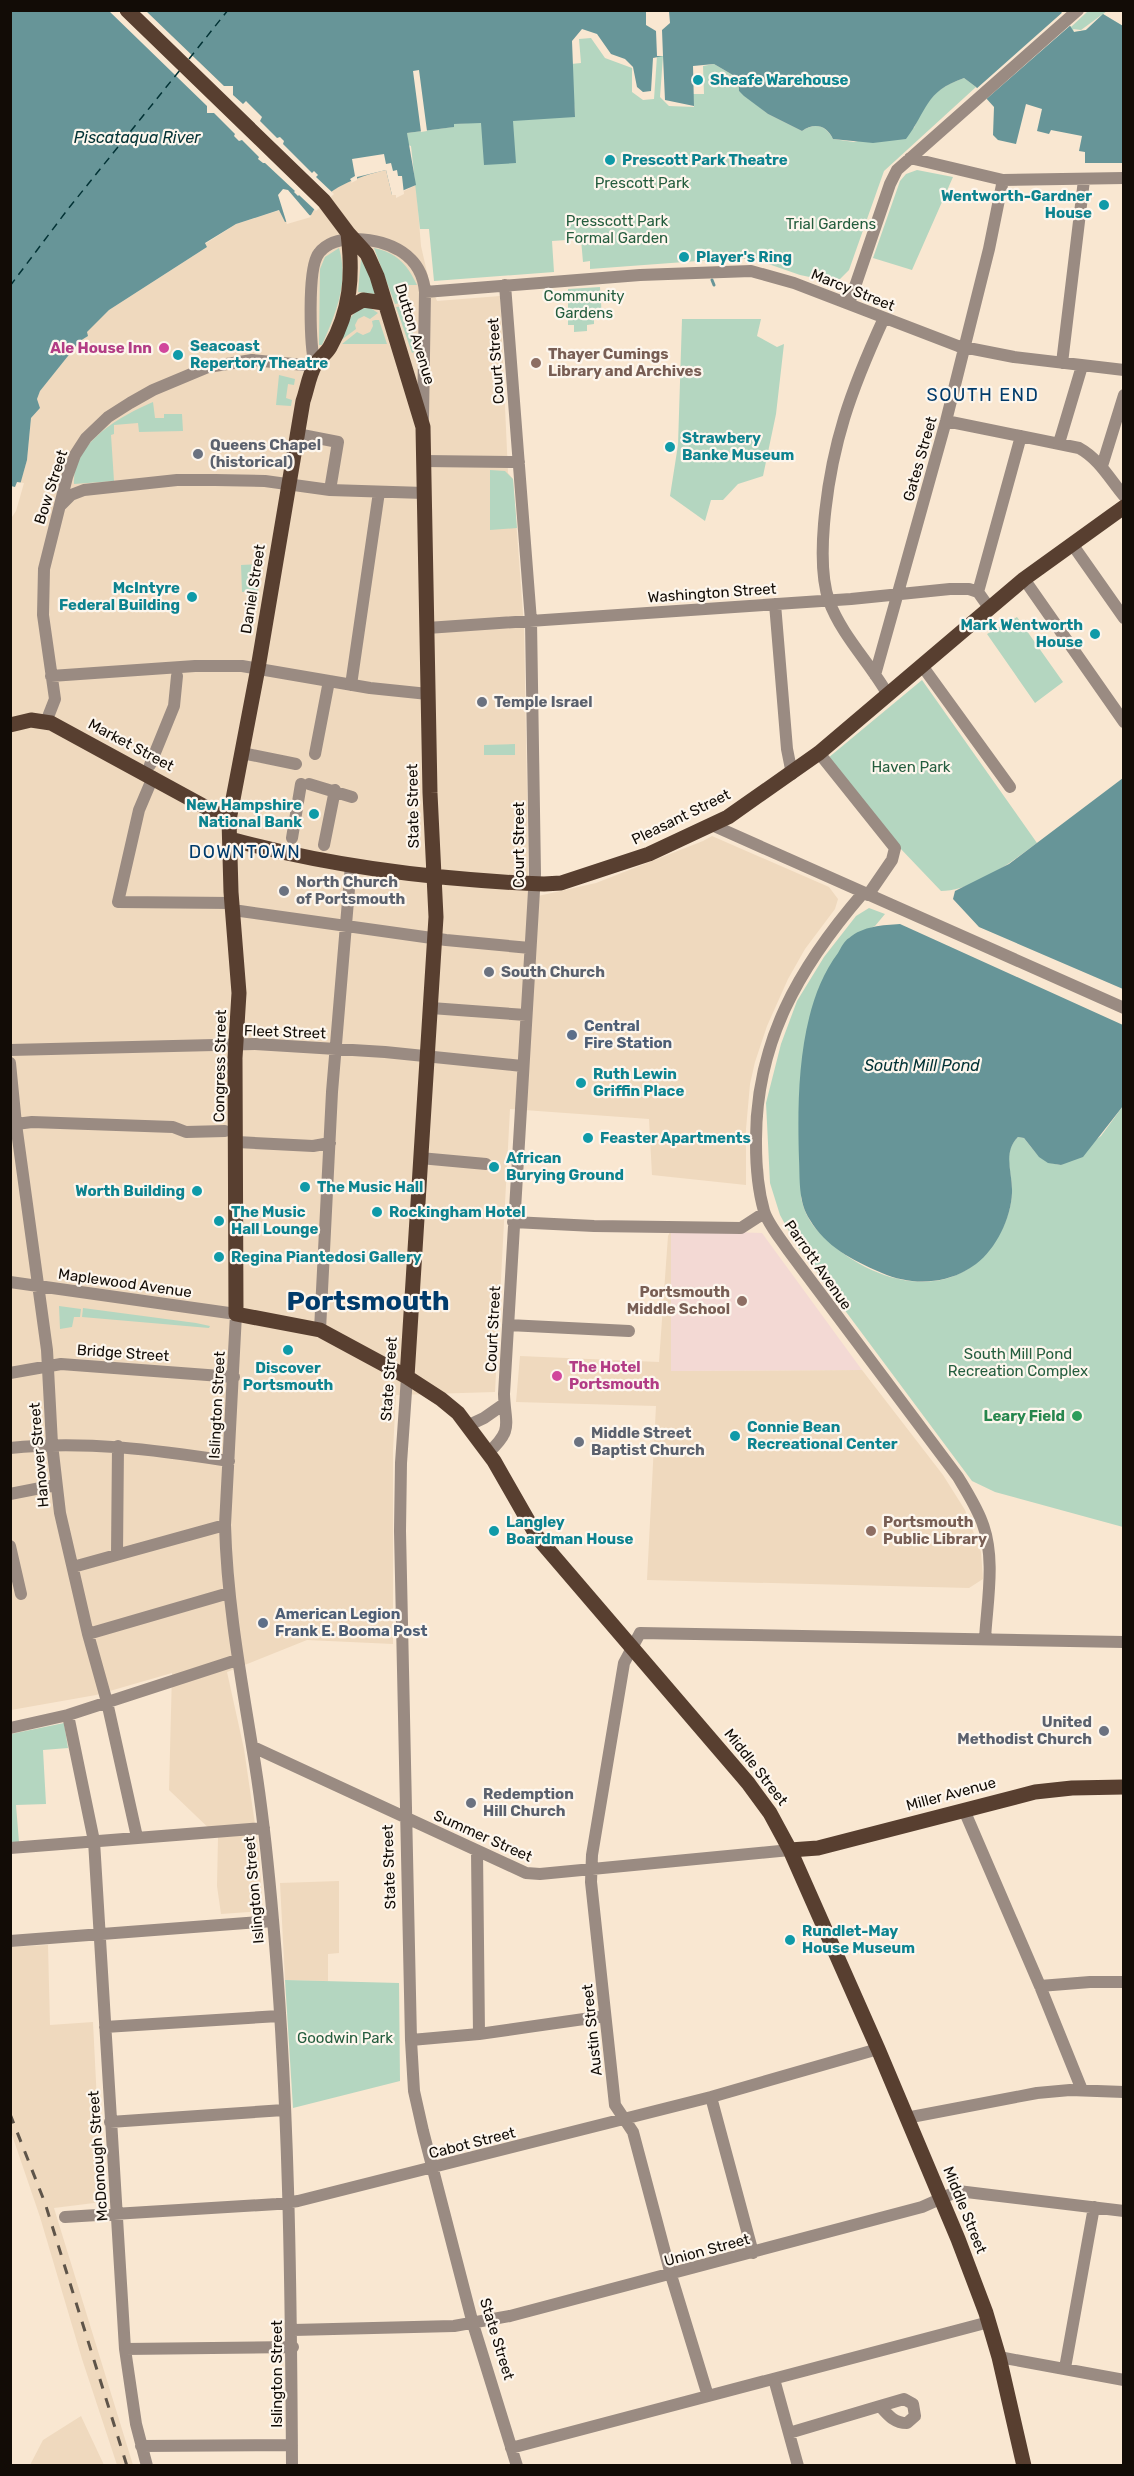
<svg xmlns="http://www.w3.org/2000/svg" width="1134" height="2476" viewBox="0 0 1134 2476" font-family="Rubik,sans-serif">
  <rect width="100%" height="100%" fill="#f9e7d1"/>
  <!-- built -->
  <path fill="#efd9be" d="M386,170l10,25 20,-10 5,61 8,35 8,20 63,-5 8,177 5,6 11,148 5,271 67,-15 107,-42 9,-5 117,51 9,12 -3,10 -30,40 -17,30 -21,47 -12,36 -5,22 -4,45v56l-94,-10 -3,-56 -139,-10 -15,283 -99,3 -3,55v194l-86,-4 -80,32 17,77 14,96 5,66 -42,3 -4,-28 1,-49 -49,-47 3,-117 -76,22 -85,15 -1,-1193 17,-57 4,-42 9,-10 -3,-9 3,-8 40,-50 8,-5 -2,-4 23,-22 98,-63 -2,-3 31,-20 44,-14 35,-3 20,-18 22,-12z
    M671,1230l1,141 190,-1 81,105 22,35 16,42 2,27 -14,9 -322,-8 9,-174 -140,-4 4,-46 139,6 9,-126z
    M339,1881v72l-11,1v27l-43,-1 -5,-97z
    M48,1945l2,80 43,-3 9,180 -48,6 79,257h-16l-35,-106 -42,-142 -29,-85 -1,-185z
    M81,2416l23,49h-74l13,-25z"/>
  <!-- education -->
  <path fill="#f3d9d4" d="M671,1230l91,3 100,137 -191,1z"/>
  <!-- green -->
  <path fill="#b4d6c0" d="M1060,11l11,16 17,-16h19l-26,19 -8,-1 1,3 12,-2 17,-16 20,12 -48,10z
    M591,38l14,20 27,10v24l11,8 11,-1 3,-43h6l-3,41 9,9 25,1 -1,-13h11l-1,-28 11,-2 24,14 1,13 29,23 34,17c13,-9 24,-6 31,8l21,3 60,-14c12,-27 21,-40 50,-50l12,9 -92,84 -35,99 -9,9 -16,1 -24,-5 -46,-16h-29l-135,10v-8l-7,1 -2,-23 -29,2 2,31 -120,9 -5,-52h-9l-9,-83 -3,-1 -1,-12 46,-6v-3l122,-8 -4,-52 10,-1 -2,-24z
    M917,170l36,7 -41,93 -39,-12 27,-77 6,-7z
    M339,248c10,35 -3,65 -17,97h-3l1,-76 5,-12z
    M374,248c23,5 33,16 43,37h-8l-7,6 1,8 -3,4 -5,1z
    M361,259l8,15 6,20 -17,-2z
    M600,287l2,31h-8v6l-7,1v6l-13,1v-7h-6v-36z
    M411,306l3,46 -2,1 -16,-46z
    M369,307l9,6 -8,6 -6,-3 -6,3 -3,6 1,4 -16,12c6,-15 10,-32 29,-34z
    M682,319h79l-4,17 20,11 7,-3 -8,70 -13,62 -25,8 -15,16h-12l-6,21 -35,-25 8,-51z
    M375,320h4l8,24h-45l15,-12 6,3 7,-3 3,-6 -1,-5z
    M279,375l16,4 -1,6 -6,-1 -2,14 6,2 -1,6 -15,-1z
    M153,402l2,16h9v-4h18l1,17 -44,1 -1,-9 -24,2v9l-3,1 3,46 -40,3c-2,-41 46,-68 79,-82z
    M490,470l15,1 8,8 4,49 -27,2z
    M262,564l-4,27 -16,1 -1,-27z
    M1017,617l46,65 -28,21 -48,-69z
    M922,680l115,163c-24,18 -64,48 -96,48l-42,-44 -71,-89z
    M515,744v11h-31v-10z
    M869,908l16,6 -10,12 -26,12 -48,260c2,7 4,15 8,21 6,11 16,19 25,27 43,37 113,55 154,5 13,-16 23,-37 24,-58 1,-20 -11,-40 6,-56l6,1c11,14 18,25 37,27l40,-29 22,-30v421l-128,-35 -23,-11 -175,-235 -17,-31 -10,-32 -4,-80 15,-59 16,-43 27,-44 32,-41z
    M59,1306l22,3 -1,8h-6l-2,10 -12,2z
    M83,1308l113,15 14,3 -1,2 -127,-11z
    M64,1723l4,25 -25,2 3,54 -30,1 3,37h-8v-108z
    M285,1980l114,3 1,98 -107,27z"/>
  <!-- water -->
  <path fill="#679598" d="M1060,10l14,22 12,-2 17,-16 20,12v137h-38v-11l-6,-1 3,-15 -31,-6 -2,4 -12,-3 5,-22 -16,-5 -10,40 -18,-4 -5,-5 1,-28 -18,-20 -12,-9c-40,14 -36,32 -58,61l-33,4 -40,-4c-6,-14 -19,-17 -31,-8l-34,-17 -24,-18 -5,-5 -1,-13 -24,-14 -21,2 1,40 -29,-6 -2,-44 -10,2 -2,33 -8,1 -6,-5 -4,-20 -8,-8 -14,-5 -14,-20 -15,-5 -10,12 3,76 -62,4 3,42 -32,2 -3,-42 -27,1v3l-47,6 9,52 -24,10 -6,-25c-29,7 -60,17 -75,45l-26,7 -6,-12 -43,14 -31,19 2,4 -98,63 -22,22 1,4 -8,5 -40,50 -3,8 3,9 -9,10 -4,42 -16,57v-506z
    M1123,778v211l-144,-62 -26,-28 2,-8 54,-27z
    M900,924l223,101v81l-40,51 -22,8 -13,-2 -9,-6 -15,-19 -6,-1c-16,16 -5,36 -6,56 -1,25 -16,56 -36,71 -28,21 -64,22 -94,9 -28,-12 -56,-26 -72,-53 -12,-18 -10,-41 -11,-61 -2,-65 -1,-153 39,-206 3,-5 6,-12 11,-15 14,-12 34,-13 51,-14z"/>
  <!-- pier -->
  <path fill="#f9e7d1" d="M109,11h37l78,75h9v9l10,9 3,-3 16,16 -2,4 17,17 3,-1 4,4 -1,3 29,29 2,-2 4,4 -2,2 18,17 -18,17 -17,-16 -1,1 -4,-4 1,-1 -30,-28h-2l-5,-4 1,-2 -17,-17 -3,1 -5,-5 1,-2 -21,-21h-7v-7z
    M646,11h23l1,12 -8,7 1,26h-6l-1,-25 -10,-6z
    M1064,11l8,13 -88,77 -9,-11z
    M419,70l8,61 -6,1 -8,-61z
    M384,154l2,10 5,-1 2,8 4,-1 1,6h4l2,18 -8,4v-3h-4l-6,-25 -29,7v3l-8,4 3,-2 -2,-3 5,-3 -3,-17z
    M283,189l5,1 23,27 -24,7 -9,-29z
    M17,482l7,1 -8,28 -6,9 1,-34 4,1z"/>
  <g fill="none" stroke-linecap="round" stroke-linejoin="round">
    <!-- stream -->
    <path stroke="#679598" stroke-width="3" d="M712,280l2,5"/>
    <!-- ferry -->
    <path stroke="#023235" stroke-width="1.5" stroke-dasharray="8 6" stroke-linecap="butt" d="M189,59l39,-49
      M10,286l58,-77 112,-139"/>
    <!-- minor -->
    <path stroke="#9a8b82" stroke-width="12" d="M910,158l93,22 121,-2
      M425,292l215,-17 111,-4 43,12 164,63 56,11 110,13
      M849,304l41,-120 7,-14 181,-160
      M884,318c-33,72 -53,126 -60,206 -2,24 -3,54 5,77 13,35 41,62 59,94
      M1062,363l22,-183
      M946,421l133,27c20,11 30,30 45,48
      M297,434l41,8 -8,48
      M1059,443l23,-77
      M424,461l95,1
      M1102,466l22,-71
      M61,505l10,-10 13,-5 93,-10h38l50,1 65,9 94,3
      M1072,544l52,74
      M1024,579l100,143
      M978,592l43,-156
      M775,604l12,145 5,25
      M427,628l424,-29 99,-10h19l9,3 12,17
      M923,667l87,120
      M875,675l71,-254 43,-172 14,-69
      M51,676l144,-10h47l128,22 58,6
      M351,685l28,-193
      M46,722l9,-23 -12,-84 1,-46 23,-92 8,-22 11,-17 22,-21 22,-14 23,-13 55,-23 44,-7 63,6c-5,-20 -8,-99 4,-113 9,-12 24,-14 37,-14 34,1 66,16 69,53l-2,126
      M242,753l54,11
      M819,753l76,95 -3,12 -24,35
      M315,754l14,-73
      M150,765l24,-59 3,-30
      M153,777l-14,33 -21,92 114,1
      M309,784l43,13
      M712,825l412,183
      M292,838l9,-54
      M324,845l11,-55
      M863,893c-64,74 -108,150 -107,250 0,22 2,47 8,68 4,13 16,27 24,39l170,227c9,15 18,29 24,45 14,36 5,80 3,117
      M233,910l213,30 84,8
      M431,1008l95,7
      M10,1050l245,-6 130,8 137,14
      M10,1063l6,61 31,226 5,94 8,69 28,121 19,68 30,135
      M16,1124l16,-2 141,5 13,5 39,-1
      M237,1142l76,4 17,-3
      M420,1158l66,6
      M513,1222l81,4 147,2 23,-15
      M10,1282l226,32 -11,211c2,75 15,147 27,221 10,57 16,116 21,174 16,181 18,364 19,546
      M508,1325l121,6
      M320,1330l12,-238 19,-227
      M10,1373l51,-9 173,13
      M407,1377l-6,86 -1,68 11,509 3,51 9,40 50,193 44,142
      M469,1425l15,-7 20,-14
      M10,1448c74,-8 146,2 219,13
      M488,1453c26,-24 17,-28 16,-59l31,-520 -4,-253 -26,-336
      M10,1494l46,-9
      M10,1546l11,48
      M117,1554l1,-108
      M73,1567l152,-42
      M88,1634l141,-41
      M68,1715l26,126 31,508 11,75 11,42
      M10,1728l58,-13 169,-55
      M253,1747l273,126 14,1 250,-24
      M964,1810l76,176 42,104
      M10,1848l254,-20
      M477,1851l2,183
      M10,1941l263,-20
      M1040,1986l50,-4h34
      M105,2027l174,-11
      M411,2040l68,-6 126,-18
      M711,2097l42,156
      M906,2118l131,-25 33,-3 54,2
      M110,2122l174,-12
      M65,2217l212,-13 21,-3 413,-104 167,-48
      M293,2330l161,-4 56,-10 412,-109 36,-16 166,20
      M125,2349l168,-2
      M999,2357l125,23
      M1065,2368l29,-161
      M774,2379l24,87
      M708,2396l-37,-121 -38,-143 -18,-27 -24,-223 1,-27 32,-192 16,-30 484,9
      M789,2433l91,-27c8,9 14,17 27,17l8,-7 -2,-12 -9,-5 -24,7
      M141,2446l151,-1
      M511,2448l478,-126"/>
    <!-- major -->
    <path stroke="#583f30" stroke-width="15" d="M127,10l197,191 24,32 19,21 10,22 46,151 7,366 6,124 -29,460
      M348,233c5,42 3,77 -18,114 -4,7 -11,11 -15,18 -6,10 -8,25 -12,36l-45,267 -29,152 2,72 8,101 -4,65 1,256 84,16 87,47 34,22 17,14 36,48 44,77 210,245 22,30 20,37 88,199 80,190 28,74 13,44 25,109
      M347,309l16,-9 21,3
      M10,725l21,-5 20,3 178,97
      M230,839c101,28 209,41 314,45l17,-1 88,-29 79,-37 91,-64 205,-174 100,-72
      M790,1850l28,-2 217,-56 37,-4 52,-1"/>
    <!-- rail -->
    <path stroke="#5e5449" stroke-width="3" stroke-dasharray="10 10" stroke-linecap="butt" d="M10,2114l35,89 82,263"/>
  </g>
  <!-- markers -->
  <g fill="#0f9aa8" stroke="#fdf6ed" stroke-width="2">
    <circle cx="698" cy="80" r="6"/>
    <circle cx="610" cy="160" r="6"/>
    <circle cx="1104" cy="205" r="6"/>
    <circle cx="684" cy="257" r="6"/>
    <circle cx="178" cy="355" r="6"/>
    <circle cx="670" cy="447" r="6"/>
    <circle cx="192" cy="597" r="6"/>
    <circle cx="1095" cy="634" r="6"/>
    <circle cx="314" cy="814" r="6"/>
    <circle cx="581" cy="1083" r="6"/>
    <circle cx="588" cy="1138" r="6"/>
    <circle cx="494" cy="1167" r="6"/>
    <circle cx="305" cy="1187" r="6"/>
    <circle cx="197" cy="1191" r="6"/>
    <circle cx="377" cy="1212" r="6"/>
    <circle cx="219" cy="1221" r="6"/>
    <circle cx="219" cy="1257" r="6"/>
    <circle cx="288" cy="1350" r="6"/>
    <circle cx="735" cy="1436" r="6"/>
    <circle cx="494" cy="1531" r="6"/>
    <circle cx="790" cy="1940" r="6"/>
  </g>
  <g fill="#d1479c" stroke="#fdf6ed" stroke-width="2">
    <circle cx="164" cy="348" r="6"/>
    <circle cx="557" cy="1376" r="6"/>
  </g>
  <g fill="#8d6e63" stroke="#fdf6ed" stroke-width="2">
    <circle cx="536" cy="363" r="6"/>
    <circle cx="742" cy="1301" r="6"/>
    <circle cx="871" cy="1531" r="6"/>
  </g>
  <g fill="#6b7280" stroke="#fdf6ed" stroke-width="2">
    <circle cx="198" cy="454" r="6"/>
    <circle cx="482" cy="702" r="6"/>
    <circle cx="284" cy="891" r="6"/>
    <circle cx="489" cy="972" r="6"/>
    <circle cx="579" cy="1442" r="6"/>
    <circle cx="1104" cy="1731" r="6"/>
    <circle cx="471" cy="1803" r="6"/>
  </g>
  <g fill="#5c6f8a" stroke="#fdf6ed" stroke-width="2">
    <circle cx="572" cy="1035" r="6"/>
    <circle cx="263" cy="1623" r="6"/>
  </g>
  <circle fill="#2e9e5b" stroke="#fdf6ed" stroke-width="2" cx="1077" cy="1416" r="6"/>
  <g text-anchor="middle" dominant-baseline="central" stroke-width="4.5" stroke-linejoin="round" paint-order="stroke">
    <!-- culture labels -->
    <g font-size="15" font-weight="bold" fill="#0d838f" stroke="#fdf6ed" text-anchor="start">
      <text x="710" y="80">Sheafe Warehouse</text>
      <text x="622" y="160">Prescott Park Theatre</text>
      <text x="1092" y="196" text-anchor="end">Wentworth-Gardner<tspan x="1092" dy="17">House</tspan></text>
      <text x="696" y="257">Player's Ring</text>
      <text x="190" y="346">Seacoast<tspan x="190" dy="17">Repertory Theatre</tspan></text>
      <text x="682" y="438">Strawbery<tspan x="682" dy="17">Banke Museum</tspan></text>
      <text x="180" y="588" text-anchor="end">McIntyre<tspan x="180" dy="17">Federal Building</tspan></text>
      <text x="1083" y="625" text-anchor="end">Mark Wentworth<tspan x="1083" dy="17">House</tspan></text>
      <text x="302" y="805" text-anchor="end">New Hampshire<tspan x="302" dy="17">National Bank</tspan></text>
      <text x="593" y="1074">Ruth Lewin<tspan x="593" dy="17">Griffin Place</tspan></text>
      <text x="600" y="1138">Feaster Apartments</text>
      <text x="506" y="1158">African<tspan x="506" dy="17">Burying Ground</tspan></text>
      <text x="317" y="1187">The Music Hall</text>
      <text x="185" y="1191" text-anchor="end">Worth Building</text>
      <text x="231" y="1212">The Music<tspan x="231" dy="17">Hall Lounge</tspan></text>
      <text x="389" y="1212">Rockingham Hotel</text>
      <text x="231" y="1257">Regina Piantedosi Gallery</text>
      <text x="288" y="1368" text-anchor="middle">Discover<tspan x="288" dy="17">Portsmouth</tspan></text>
      <text x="747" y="1427">Connie Bean<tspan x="747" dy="17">Recreational Center</tspan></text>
      <text x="506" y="1522">Langley<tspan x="506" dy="17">Boardman House</tspan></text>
      <text x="802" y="1931">Rundlet-May<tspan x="802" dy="17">House Museum</tspan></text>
    </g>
    <!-- park labels -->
    <g font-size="15" fill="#245d3e" stroke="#fdf6ed">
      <text x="642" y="183">Prescott Park</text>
      <text x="617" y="221">Presscott Park<tspan x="617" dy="17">Formal Garden</tspan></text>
      <text x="831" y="224">Trial Gardens</text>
      <text x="584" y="296">Community<tspan x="584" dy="17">Gardens</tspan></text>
      <text x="911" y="767">Haven Park</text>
      <text x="1018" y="1354">South Mill Pond<tspan x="1018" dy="17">Recreation Complex</tspan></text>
      <text x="345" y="2038">Goodwin Park</text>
    </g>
    <!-- street labels -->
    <g font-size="15" fill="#120c06" stroke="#fdf6ed">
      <text transform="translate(853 290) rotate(22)">Marcy Street</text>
      <text transform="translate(415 334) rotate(73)">Dutton Avenue</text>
      <text transform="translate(496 361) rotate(-94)">Court Street</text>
      <text transform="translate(920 459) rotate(-74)">Gates Street</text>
      <text transform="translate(51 487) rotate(-72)">Bow Street</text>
      <text transform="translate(253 589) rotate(-81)">Daniel Street</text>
      <text transform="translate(712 593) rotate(-4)">Washington Street</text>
      <text transform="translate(131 745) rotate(28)">Market Street</text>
      <text transform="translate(413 806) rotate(-91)">State Street</text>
      <text transform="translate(681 817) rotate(-26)">Pleasant Street</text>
      <text transform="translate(519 845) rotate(-90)">Court Street</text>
      <text transform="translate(285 1032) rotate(2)">Fleet Street</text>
      <text transform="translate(220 1066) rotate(-89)">Congress Street</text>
      <text transform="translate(818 1265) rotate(55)">Parrott Avenue</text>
      <text transform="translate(125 1283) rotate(8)">Maplewood Avenue</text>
      <text transform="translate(493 1329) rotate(-87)">Court Street</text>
      <text transform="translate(123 1353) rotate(4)">Bridge Street</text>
      <text transform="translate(389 1379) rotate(-86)">State Street</text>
      <text transform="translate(217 1405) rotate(-87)">Islington Street</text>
      <text transform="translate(39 1455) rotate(-95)">Hanover Street</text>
      <text transform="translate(756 1767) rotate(52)">Middle Street</text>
      <text transform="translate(951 1794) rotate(-15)">Miller Avenue</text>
      <text transform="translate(483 1836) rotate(24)">Summer Street</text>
      <text transform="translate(389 1867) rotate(-92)">State Street</text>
      <text transform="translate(254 1890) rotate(-95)">Islington Street</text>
      <text transform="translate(592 2030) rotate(-96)">Austin Street</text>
      <text transform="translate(472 2143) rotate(-14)">Cabot Street</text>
      <text transform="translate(98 2156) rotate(-94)">McDonough Street</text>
      <text transform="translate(965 2210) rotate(68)">Middle Street</text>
      <text transform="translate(707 2250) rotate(-15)">Union Street</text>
      <text transform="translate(497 2339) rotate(73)">State Street</text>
      <text transform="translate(277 2374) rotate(-90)">Islington Street</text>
    </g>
    <!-- hotel labels -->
    <g font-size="15" font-weight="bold" fill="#b23c85" stroke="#fdf6ed" text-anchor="end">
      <text x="152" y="348">Ale House Inn</text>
      <text x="569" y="1367" text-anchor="start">The Hotel<tspan x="569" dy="17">Portsmouth</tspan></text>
    </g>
    <!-- education labels -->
    <g font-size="15" font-weight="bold" fill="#785e54" stroke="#fdf6ed" text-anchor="start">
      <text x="548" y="354">Thayer Cumings<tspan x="548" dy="17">Library and Archives</tspan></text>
      <text x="730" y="1292" text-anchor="end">Portsmouth<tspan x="730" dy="17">Middle School</tspan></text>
      <text x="883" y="1522">Portsmouth<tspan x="883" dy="17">Public Library</tspan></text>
    </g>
    <!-- worship labels -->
    <g font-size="15" font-weight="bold" fill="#5b616d" stroke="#fdf6ed" text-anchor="start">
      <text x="210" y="445">Queens Chapel<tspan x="210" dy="17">(historical)</tspan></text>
      <text x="494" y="702">Temple Israel</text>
      <text x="296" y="882">North Church<tspan x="296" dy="17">of Portsmouth</tspan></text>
      <text x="501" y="972">South Church</text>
      <text x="591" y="1433">Middle Street<tspan x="591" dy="17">Baptist Church</tspan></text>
      <text x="1092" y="1722" text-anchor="end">United<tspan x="1092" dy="17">Methodist Church</tspan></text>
      <text x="483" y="1794">Redemption<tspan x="483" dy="17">Hill Church</tspan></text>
    </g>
    <!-- service labels -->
    <g font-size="15" font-weight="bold" fill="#4e5e75" stroke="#fdf6ed" text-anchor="start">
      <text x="584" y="1026">Central<tspan x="584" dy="17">Fire Station</tspan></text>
      <text x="275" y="1614">American Legion<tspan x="275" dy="17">Frank E. Booma Post</tspan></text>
    </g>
    <!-- leisure labels -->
    <g font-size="15" font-weight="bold" fill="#27864d" stroke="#fdf6ed" text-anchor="end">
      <text x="1065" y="1416">Leary Field</text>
    </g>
    <!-- water labels -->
    <g font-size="16" font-style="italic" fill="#023235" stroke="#fdf6ed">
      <text x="137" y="137">Piscataqua River</text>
      <text x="922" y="1065">South Mill Pond</text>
    </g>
    <!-- quarter labels -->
    <g font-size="18" letter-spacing="1.5" fill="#003b6b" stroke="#fdf6ed">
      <text x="983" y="395">SOUTH END</text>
      <text x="245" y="852">DOWNTOWN</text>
    </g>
    <!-- town labels -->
    <g font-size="27" font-weight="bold" fill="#003b6b" stroke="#fdf6ed">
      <text x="368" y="1301">Portsmouth</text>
    </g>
  </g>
  <!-- border -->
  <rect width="1134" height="2476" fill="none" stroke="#120c06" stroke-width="24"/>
</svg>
